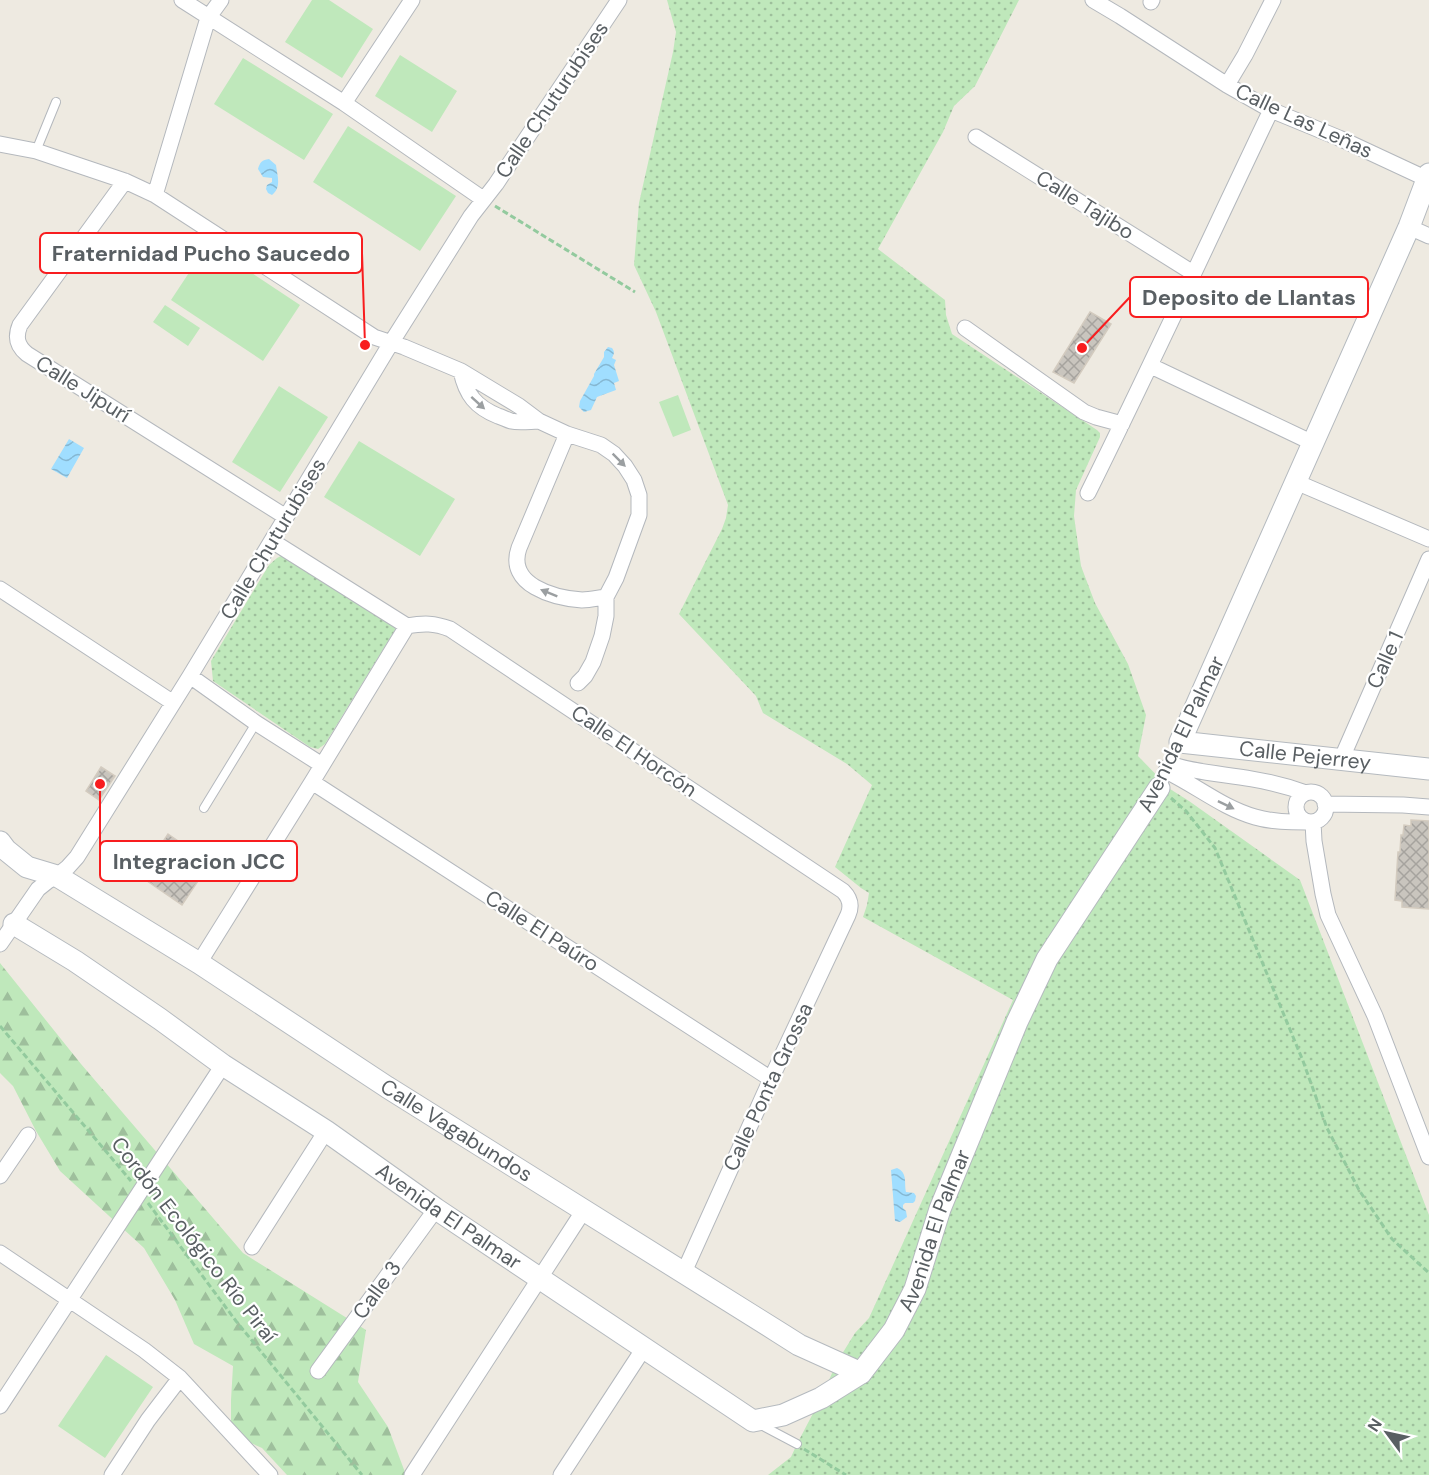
<svg xmlns="http://www.w3.org/2000/svg" width="1429" height="1475" viewBox="0 0 1429 1475" font-family="'DM Sans',sans-serif">
  <defs>
    <pattern id="forest-firs" width="22" height="20" patternUnits="userSpaceOnUse" patternTransform="scale(1.5)"><rect width="22" height="20" fill="#bfe8bb"/><path d="M5 1l3.5 6h-7zM16 11l3.5 6h-7z" fill="#9ebf9c"/></pattern>
    <pattern id="park-dots" width="8" height="8" patternUnits="userSpaceOnUse" patternTransform="scale(1.5)"><rect width="8" height="8" fill="#bfe8bb"/><path d="M2 2h.1M6 6h.1" fill="none" stroke="#9ebf9c" stroke-width="1.8" stroke-linecap="round"/></pattern>
    <pattern id="water-waves" width="16" height="10" patternUnits="userSpaceOnUse" patternTransform="scale(1.5)"><rect width="16" height="10" fill="#a0deff"/><path d="M0 5q4-4 8 0t8 0" fill="none" stroke="#85b7d2"/></pattern>
    <pattern id="building-cross-hatch" width="8" height="8" patternUnits="userSpaceOnUse" patternTransform="scale(1.5)"><rect width="8" height="8" fill="#c9c5be"/><path d="M0 0l8 8M0 8l8-8" fill="none" stroke="#a6a39e"/></pattern>
  </defs>
  <rect width="100%" height="100%" fill="#eeeae1"/>
  <!-- grass -->
  <path fill="#bfe8bb" d="M312,0h17l44,29 -31,49 -57,-36z
    M400,55l57,36 -25,41 -57,-36z
    M243,58l90,56 -29,46 -90,-56z
    M348,126l108,70 -36,55 -107,-69z
    M208,244l92,61 -37,56 -92,-61z
    M165,305l35,23 -12,18 -35,-24z
    M279,386l49,31 -48,75 -48,-30z
    M678,395l13,35 -18,7 -14,-35z
    M359,441l96,58 -35,57 -96,-59z
    M106,1355l47,32 -48,71 -47,-32z"/>
  <!-- forest -->
  <path fill="url(#forest-firs)" d="M0,963l81,101 162,189 123,77 -8,52 30,45 18,48h-119l-25,-27 -31,-14v-34l2,-34 -39,-22 -19,-44 -31,-52 -84,-77 -24,-40 -23,-45 -13,-13z"/>
  <!-- park -->
  <path fill="url(#park-dots)" d="M667,0h352l-44,86 -21,20 -11,26 -65,117 67,51 1,15 6,19 145,96 3,3v4l-24,53 -2,26 7,50 14,37 33,61 18,51 -8,41 32,33 19,12 111,79 129,335v260h-661l23,-18 6,-13 24,-46 16,-36 18,-29 14,-15 144,-318 -150,-83 4,-12 2,-12 -8,-5 -26,-21 37,-82 -25,-21 -84,-51 -7,-17 -77,-82 43,-85 4,-11 2,-13 -72,-193 -22,-47 5,-62 34,-151 3,-20z
    M285,554l110,69v7l-70,114 -7,5 -8,-2 -97,-66 -2,-20 58,-96 8,-7z"/>
  <!-- water -->
  <path fill="url(#water-waves)" d="M269,159l7,6c1,10 6,22 -4,30l-4,-2 -2,-4 1,-4 5,-3v-4l-9,-1 -5,-8c2,-7 4,-9 11,-10z
    M608,347l4,1c3,4 2,6 0,10l4,2 -2,5 5,16 -5,2 2,7 -19,7 -6,13 -7,2 -5,-5 1,-6 14,-25v-2l10,-17v-5z
    M69,439l15,9 -17,30 -16,-9z
    M897,1168c11,5 7,15 9,24l8,1 2,3 -1,5 -2,2h-8l-2,2v3l3,3 1,6 -7,5 -5,-1 -4,-51z"/>
  <!-- building -->
  <path fill="url(#building-cross-hatch)" stroke="#d3cbbf" stroke-width="1.5" d="M1090,312l21,12 -37,59 -21,-11z
    M101,767l14,9 -16,24 -13,-9z
    M1411,820l18,1v88l-27,-2v-6l-7,-1 3,-48h2l1,-17h2l1,-10 7,1z
    M168,834l42,29 -28,42 -42,-29z"/>
  <g fill="none" stroke-linecap="round" stroke-linejoin="round">
    <!-- lane casing -->
    <g stroke="#b4b8bd" stroke-width="10">
      <path id="lane" d="M36,151l20,-49
        M204,808l52,-85
        M761,1425l36,19"/>
    </g>
    <!-- street casing -->
    <g stroke="#b4b8bd" stroke-width="17">
      <path id="street" d="M182,0l162,103 139,96
        M1093,0l27,16 107,69 44,25 68,28 88,41
        M1151,2l1,-2
        M1227,85l18,-30 28,-55
        M344,103l68,-103
        M976,137l217,136
        M0,144l36,7 89,30 30,14 219,142 30,10 57,24 58,35 20,15 28,13 34,11 13,9 11,12 9,14 5,15v20l-23,63 -10,19v19l-4,20 -9,26 -8,14 -7,7
        M125,181l-105,144c-5,12 -3,21 7,29l259,163
        M155,195l53,-177 13,-18
        M1409,227l20,9
        M965,328l119,84 12,5 26,7
        M1151,366l162,77
        M461,371c5,24 15,36 37,45 4,1 9,4 13,5 9,2 20,0 28,0
        M567,434l-48,114c-13,37 35,50 63,52 8,0 16,-2 24,-3
        M1296,482l133,57
        M1088,493c63,-127 122,-255 183,-383
        M272,541l135,85
        M0,589l172,113
        M407,626c17,-3 27,-3 43,3l393,262c7,7 9,15 5,24l-77,164 -87,193
        M190,676l66,47 66,42
        M1341,760l88,-201
        M1170,764c26,9 55,10 82,15 18,3 37,8 54,14
        M1166,771c31,15 57,37 89,46 17,5 35,5 52,5
        M312,782l459,297
        M1296 807a15 15 0 1 1 30 0a15 15 0 1 1-30 0Z
        M1325,804l78,1 26,2
        M1313,822l1,19 9,53 5,21 47,101 54,141
        M0,944l38,-55 10,-8 9,-5 11,-9 9,-10 113,-181 201,-333 80,-127 25,-32 123,-184
        M199,963l113,-181 95,-156
        M0,1176l28,-41
        M252,1247l74,-116
        M0,1253l144,97 36,28 90,97
        M318,1371l118,-162
        M0,1406l223,-341
        M112,1475l36,-55 32,-42
        M412,1475l172,-265
        M561,1475l83,-127"/>
    </g>
    <!-- secondary casing -->
    <g stroke="#b5babf" stroke-width="23">
      <g id="secondary">
        <path id="s1" d="M1429,174l-20,53 -229,515 249,27"/>
        <path id="s2" d="M0,842l6,8 21,17 30,9 142,87 188,124 393,246 19,12 62,28"/>
        <path id="s3" d="M14,924l61,37 85,58 63,46 103,66 110,78 317,212 30,-6 38,-17 40,-25 33,-43 21,-41 25,-80 77,-187 30,-63 112,-171"/>
      </g>
    </g>
    <!-- path -->
    <path stroke="#93ca9e" stroke-width="3" stroke-dasharray="6 3" stroke-linecap="butt" d="M495,206l140,86
      M1171,798l15,13 29,37 88,213 24,67 32,62 33,49 37,34
      M0,1026l131,155
      M148,1203l88,118 126,154
      M804,1449l42,26"/>
    <!-- lane -->
    <use href="#lane" stroke="#fff" stroke-width="8"/>
    <!-- street -->
    <use href="#street" stroke="#fff" stroke-width="15"/>
    <!-- secondary -->
    <use href="#secondary" stroke="#fff" stroke-width="21"/>
  </g>
  <!-- one-way arrows -->
  <defs><path id="oneway-solid" d="M-6-.8H1V-3.2L6.5 0L1 3.2V.8H-6Z" transform="scale(1.5)"/></defs>
  <g fill="#9b9fa1">
    <use href="#oneway-solid" transform="translate(478 403) rotate(42)"/>
    <use href="#oneway-solid" transform="translate(619 460) rotate(45)"/>
    <use href="#oneway-solid" transform="translate(549 593) rotate(-158)"/>
    <use href="#oneway-solid" transform="translate(1226 805) rotate(26)"/>
  </g>
  <g text-anchor="middle" dominant-baseline="central" stroke-width="4.5" stroke-linejoin="round" paint-order="stroke">
    <!-- street labels -->
    <g font-size="21" fill="#595f63" stroke="#fff">
      <text transform="translate(552 100) rotate(-56)">Calle Chuturubises</text>
      <text transform="translate(1304 121) rotate(25)">Calle Las Leñas</text>
      <text transform="translate(1085 205) rotate(32)">Calle Tajibo</text>
      <text transform="translate(83 389) rotate(32)">Calle Jipurí</text>
      <text transform="translate(273 539) rotate(-59)">Calle Chuturubises</text>
      <text transform="translate(1385 660) rotate(-66)">Calle 1</text>
      <text transform="translate(1181 734) rotate(-64)">Avenida El Palmar</text>
      <text transform="translate(634 751) rotate(34)">Calle El Horcón</text>
      <text stroke="none"><textPath href="#s1" startOffset="746">Calle Pejerrey</textPath></text>
      <text transform="translate(542 931) rotate(33)">Calle El Paúro</text>
      <text transform="translate(768 1087) rotate(-65)">Calle Ponta Grossa</text>
      <text stroke="none"><textPath href="#s2" startOffset="542">Calle Vagabundos</textPath></text>
      <text stroke="none"><textPath href="#s3" startOffset="524">Avenida El Palmar</textPath></text>
      <text stroke="none"><textPath href="#s3" startOffset="1172">Avenida El Palmar</textPath></text>
      <text transform="translate(194 1240) rotate(52)">Cordón Ecológico Río Piraí</text>
      <text transform="translate(377 1290) rotate(-54)">Calle 3</text>
    </g>
  </g>
  <!-- callouts -->
  <path fill="none" stroke="#f81d1f" stroke-width="2" d="M365 345L362 253M1082 348L1130 297M100 784L100 861"/>
  <g fill="#f81d1f" stroke="#fff" stroke-width="2">
    <circle cx="365" cy="345" r="6"/>
    <circle cx="1082" cy="348" r="6"/>
    <circle cx="100" cy="784" r="6"/>
  </g>
  <g fill="#fff" stroke="#f81d1f" stroke-width="2">
    <rect x="40" y="233" width="322" height="40" rx="6"/>
    <rect x="1130" y="277" width="238" height="40" rx="6"/>
    <rect x="100" y="841" width="197" height="40" rx="6"/>
  </g>
  <g font-size="22" text-anchor="middle" font-weight="bold" fill="#595f63">
    <text x="201" y="261">Fraternidad Pucho Saucedo</text>
    <text x="1249" y="305">Deposito de Llantas</text>
    <text x="199" y="869">Integracion JCC</text>
  </g>
  <!-- north arrow -->
  <g transform="translate(1387 1433) rotate(303)" stroke="#ffffff" stroke-width="4.5" paint-order="stroke">
  <path d="M0-4.5L10 22L0 15L-10 22Z" fill="#595f63"/>
  <text y="-9" font-size="16" font-weight="bold" text-anchor="middle" fill="#595f63">N</text>
  </g>
</svg>
